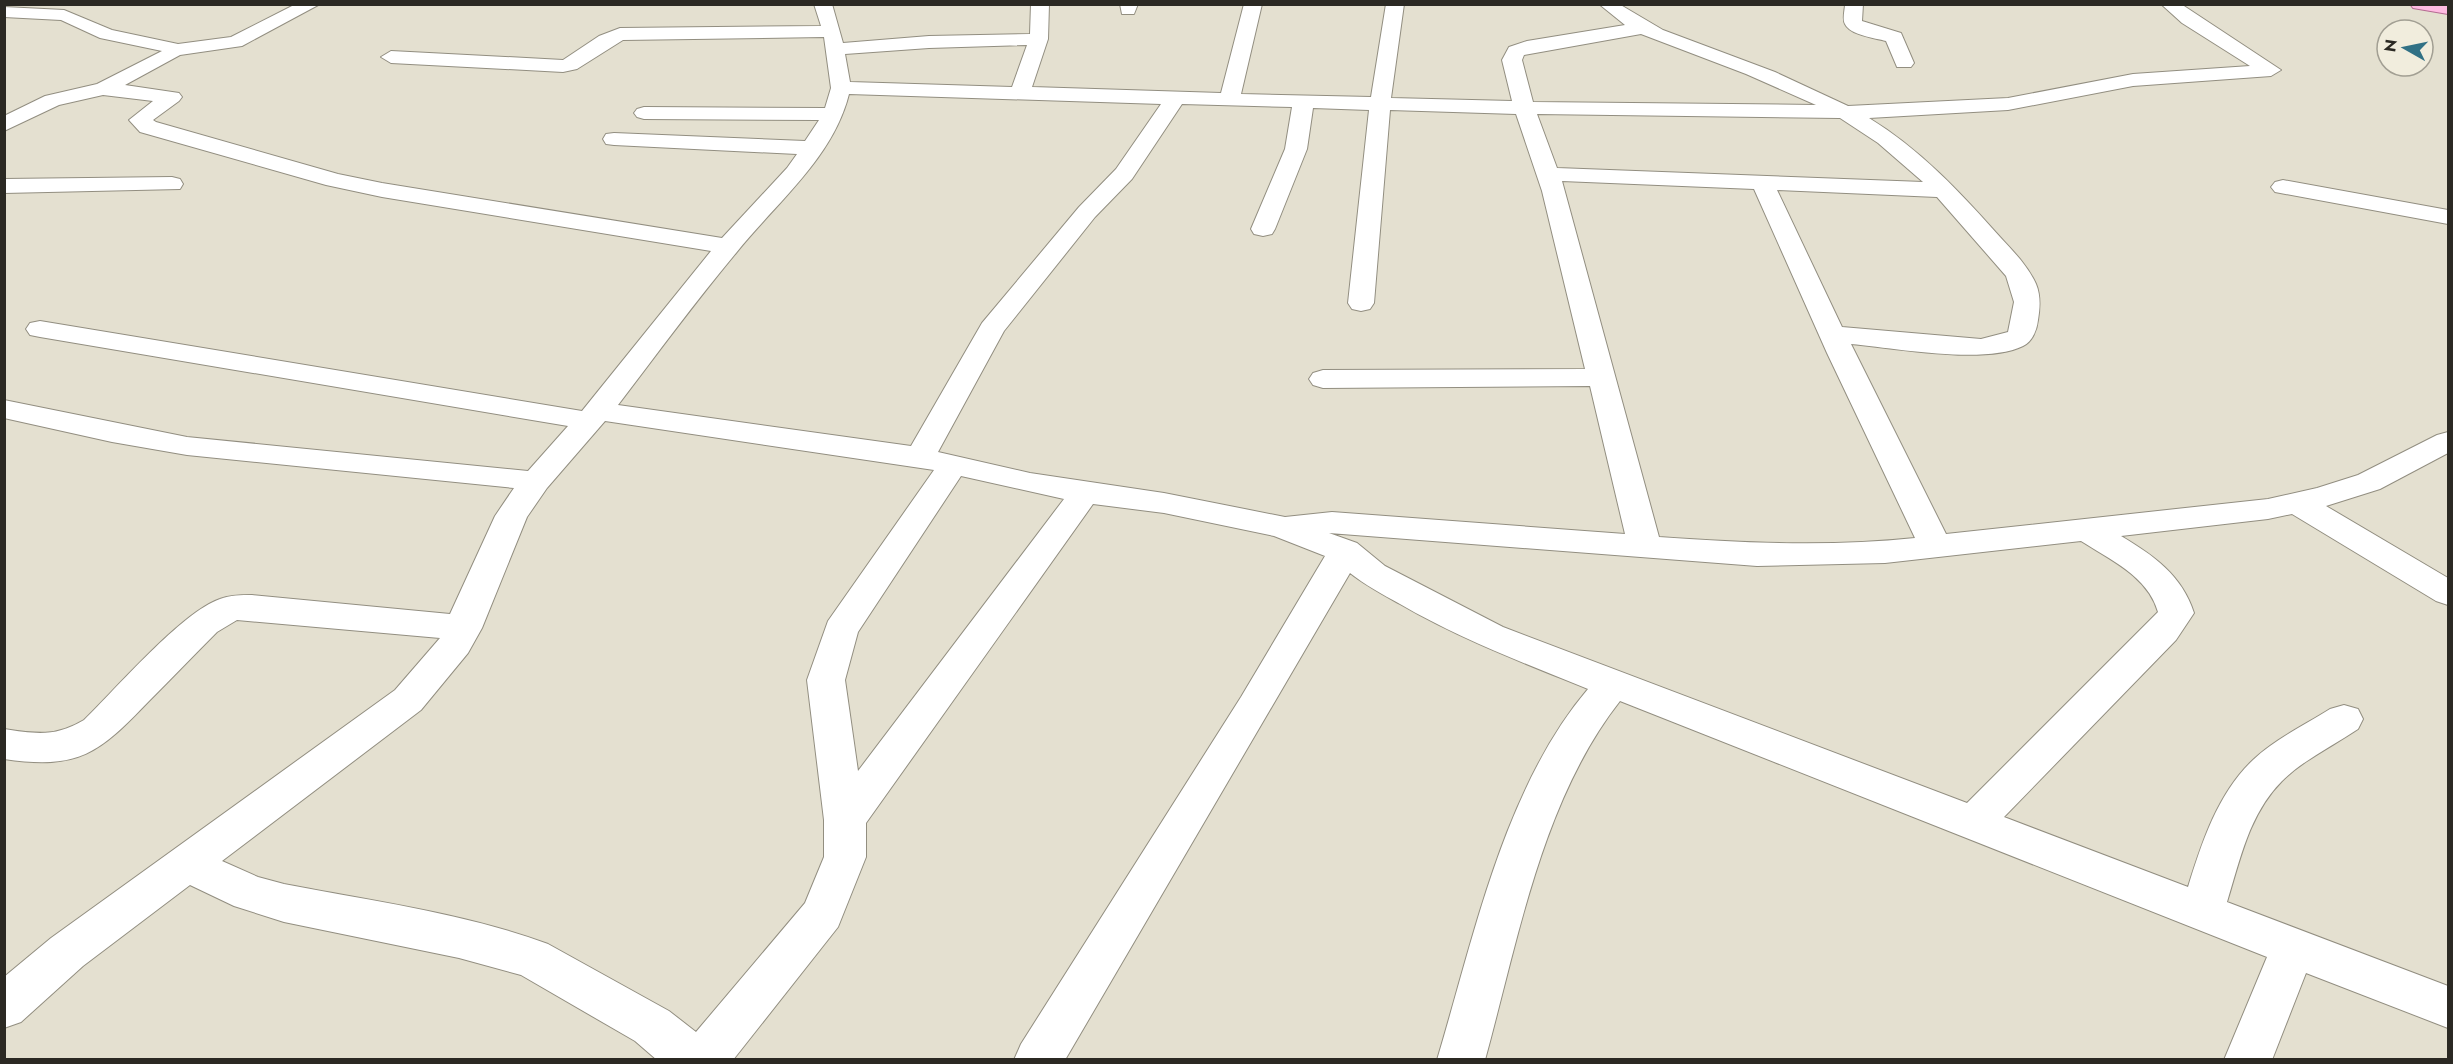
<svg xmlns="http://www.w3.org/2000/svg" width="2453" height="1064" viewBox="0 0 2453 1064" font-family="Jost,sans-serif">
  <rect width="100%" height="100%" fill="#e4e0d0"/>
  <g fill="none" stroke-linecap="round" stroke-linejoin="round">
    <!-- street casing -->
    <g stroke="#928e80" stroke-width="2">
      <path id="street" d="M296,4h24l-78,42 -62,9 -55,30 54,8 3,4 -3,4 -26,19 3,2 182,52 44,9 340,55 65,-70 10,-14 -183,-9 -8,-1 -3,-5 3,-5 8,-1 191,8 14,-21 -175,-1 -7,-2 -3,-4 3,-4 7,-2 181,1 6,-20 -7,-51 -201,3 -46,29 -14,3 -172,-9 -10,-6 10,-6 172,9 36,-24 21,-8 201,-2 -7,-22h18l11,39 86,-7 101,-2 1,-30h18l-1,35 -16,48 189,6 23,-89h18l-21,90 130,3 15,-93h18l-13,94 121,3 -10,-41 7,-13 18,-6 98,-16 -26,-21h20l44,26 112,42 73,34 160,-8 125,-24 117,-8 -68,-43 -21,-19h20l100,66 -10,6 -138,10 -125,24 -139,8c51,31 92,75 131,119 13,14 28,29 36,47 5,12 4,24 2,36 -1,10 -6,22 -15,26 -39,19 -128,2 -172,-2l95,190 322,-35 49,-11 41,-13 79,-40 11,-3v21l-68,36 -54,17 122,72v27l-12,-4 -144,-87 -24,5 -147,17c32,19 61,39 73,77l-18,27 -172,177 184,70c14,-45 30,-94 65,-127 22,-21 52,-35 77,-51l14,-4 14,4 5,10 -5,10c-25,17 -55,31 -76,52 -33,33 -42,79 -55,121l221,84v42l-142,-55 -34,87h-48l43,-103 -647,-256c-78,99 -102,239 -135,359h-48c37,-123 67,-272 151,-371 -64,-26 -128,-50 -188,-85 -18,-10 -35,-19 -50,-31l-285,487h-51l7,-16 220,-347 84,-141 -51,-20 -110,-23 -71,-9 -227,319v34l-28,70 -105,133h-76l-22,-19 -114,-66 -62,-17 -175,-36 -50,-16 -44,-21 -107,81 -62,56 -17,6v-51l47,-39 344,-248 45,-52 -203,-18 -20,12c-23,23 -45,46 -68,69 -50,52 -69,69 -145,58v-30c32,5 52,8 80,-9 32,-31 98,-108 136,-121 10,-4 21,-4 32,-4l198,19 45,-98 19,-28 -327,-33 -75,-13 -108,-24v-18l183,37 341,34 40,-45 -528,-89 -10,-2 -4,-6 4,-6 10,-2 542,90 129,-160 -329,-54 -56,-12 -186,-53 -11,-12 24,-19 -50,-6 -44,10 -55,26v-15l41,-20 52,-12 65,-33 -62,-13 -39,-18 -57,-3v-10l60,3 48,20 66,14 53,-7zM1641,34l105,40 70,31 -283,-3 -11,-42 2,-5zM1027,45l-15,42 -162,-5 -5,-28 84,-6zM849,94l312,10 -45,65 -37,38 -97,116 -71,123 -293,-41c39,-51 77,-103 118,-152 40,-50 97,-95 113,-159zM1182,104l110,3 -7,42 -34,80 3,5 9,2 9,-2 3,-5 32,-80 6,-41 56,2 -21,193 4,6 9,2 9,-2 4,-6 16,-193 126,4 26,77 43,178 -262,1 -10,3 -4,6 4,6 10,3 267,-2 35,148 -293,-22 -47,5 -121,-24 -134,-20 -92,-21 66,-121 91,-114 37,-38zM1537,114l303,4 38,25 45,39 -366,-14zM1562,181l192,8 73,164 88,185c-86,9 -170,5 -256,-1zM1777,190l160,7 69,79 8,26 -6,30 -27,7 -139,-12zM605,421l329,49 -106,151 -21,59 17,140v37l-19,46 -109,129 -27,-21 -121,-67c-84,-31 -176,-43 -264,-60l-26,-7 -36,-16 199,-151 47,-57 14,-25 45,-111 20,-29zM961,476l103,23 -206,272 -13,-91 13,-48zM1329,533l428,33 128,-3 196,-22c28,18 67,35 77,71l-191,191 -464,-176 -118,-61 -28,-23z
        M1120,4h18l-4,10h-12z
        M1845,4h18l-1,17 39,12 13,30 -3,4h-14l-11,-26c-11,-3 -36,-6 -41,-17 -3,-5 0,-14 0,-20z
        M172,177l8,2 3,5 -3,5 -176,4v-14z
        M2283,180l165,30v14l-173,-32 -4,-5 4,-5z"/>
    </g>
    <!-- primary casing -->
    <g stroke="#b56b92" stroke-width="2">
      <path id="primary" d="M2410,4h38v10l-35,-6z"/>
    </g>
    <!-- street -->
    <use href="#street" fill="#fff" fill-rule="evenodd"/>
    <!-- primary -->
    <use href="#primary" fill="#ffbbe2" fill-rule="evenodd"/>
  </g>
  <!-- border -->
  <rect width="2453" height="1064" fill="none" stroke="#2b2923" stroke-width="12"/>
  <!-- north arrow -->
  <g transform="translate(2405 48) rotate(279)"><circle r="28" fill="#f1eddd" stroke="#a29f93" stroke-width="1.5"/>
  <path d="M0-4.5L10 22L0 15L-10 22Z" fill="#317185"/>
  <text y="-9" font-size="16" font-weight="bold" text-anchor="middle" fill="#2b2923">N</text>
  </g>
</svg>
